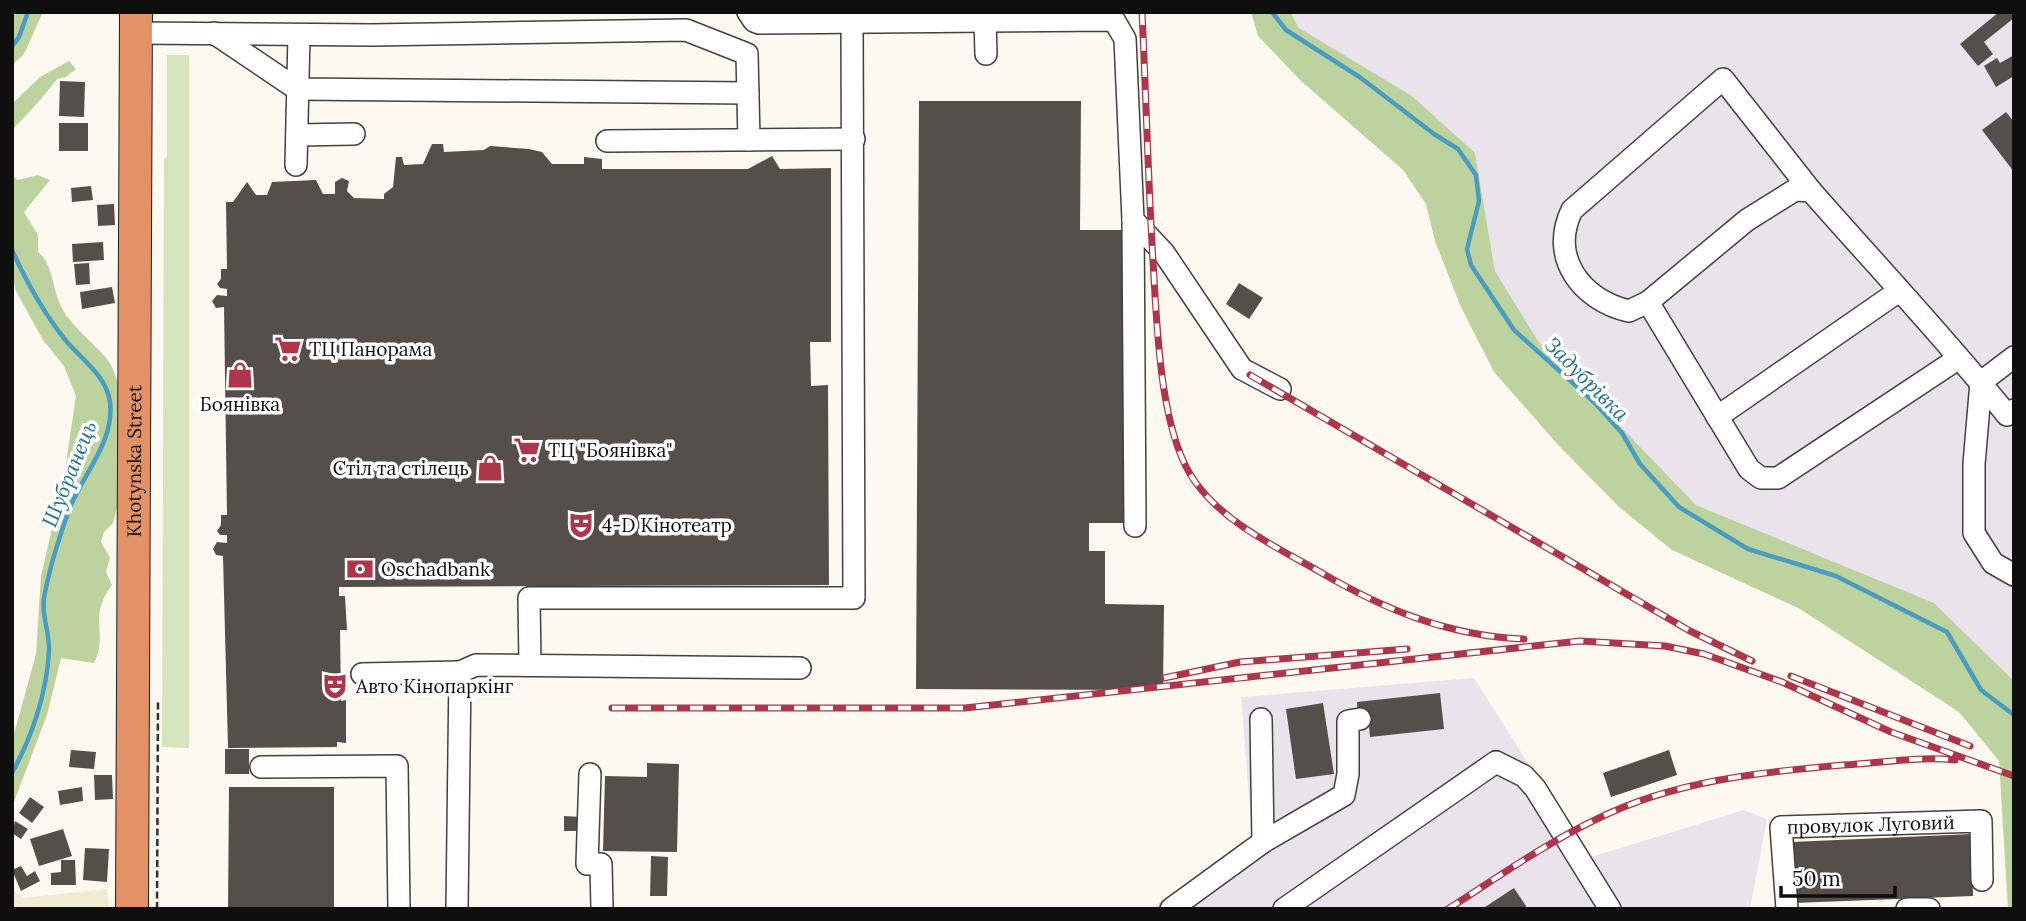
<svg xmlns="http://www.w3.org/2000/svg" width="2026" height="921" viewBox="0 0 2026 921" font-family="Lora,serif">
  <rect width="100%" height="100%" fill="#fdf9f0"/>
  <!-- industrial -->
  <path fill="#eae3eb" d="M1290,12h724v669l-80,-78 -238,-98 -158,-164 -43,-70 -20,-118 -176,-125z
    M1474,678l114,180 156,-48 23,9 -17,90h-599l101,-74 -11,-138z"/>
  <!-- farmland -->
  <path fill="#f1ebd3" d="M12,889l11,9 84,-9 2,20h-97z"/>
  <!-- green -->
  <path fill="#d6e4be" d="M167,55h22v693l-27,-1 2,-588 3,-2z"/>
  <!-- forest -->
  <path fill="#bcd39f" d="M12,12h31l-19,42 -12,11z
    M1251,12h39l9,16 113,68 63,57 20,118 43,70 158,164 238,98 80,78v228h-6l-9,-148 -40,-49 -159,-103 -128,-59 -53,-43 -59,-60 -66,-75 -34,-67 -25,-64 -9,-37 -23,-34 -103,-90 -42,-44z
    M69,61l7,8 -10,8 -9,2c-14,19 -29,34 -45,51v-26l28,-27z
    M38,175l12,5 -26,32 14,23v17c16,12 14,40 25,58 12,20 30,32 44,49 7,9 11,24 14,35l4,84 -12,45 -9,9 -3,10 9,16 -4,14 6,13c-25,33 -3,49 -18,78l-33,-5 -14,57 -35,92v-66l24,-87 5,-78 23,-99 12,-81 -12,-30 -21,-26 -27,-49 -4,-18v-97l6,4z"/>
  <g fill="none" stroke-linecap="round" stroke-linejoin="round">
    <!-- stream -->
    <path stroke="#4a9dbe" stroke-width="4.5" d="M1272,12l14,18 75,48 73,56 24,15 18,26 3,26 -12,48 4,16 43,65 81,73 27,30 18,31 39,43 69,42 88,27 111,56 34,58 33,25
      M12,46l7,-9 9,-25
      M12,250c14,31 33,65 55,92 15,17 40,35 43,60 5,40 -28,73 -41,108 -10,28 -20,59 -25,88 -3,17 6,35 5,53 -2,41 -17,86 -37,122"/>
  </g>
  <!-- building -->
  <path fill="#554e4b" d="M1999,12h15v6l-30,24 9,12 -15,12 -18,-22z
    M2014,55v21l-18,11 -12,-21 13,-8 3,5z
    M60,81l25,1 -1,35 -25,-1z
    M919,101h162l-1,129h45l-1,293h-35v28h16v53l59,1 -1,85 -247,-1z
    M2006,112l8,10v50l-32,-42z
    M59,123h29v28h-29z
    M432,144h11l1,8 40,-2 6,-4 39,3 13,3 10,12h32v-7l18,2v10h146l24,-13 8,13 51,-1v174h-21l1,44 17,-1 1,200 -490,2v9h6l2,34h-7l1,71 5,-1v43l-9,-1v5l-109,1 -5,-192 -7,-1 -3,-6 4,-7 10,1v-8h-7l-3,-4 4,-6v-10h6l-3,-208 -8,1 -4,-7 5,-6 10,1v-7l-7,-1 -3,-4 4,-5v-10h6l-1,-67h7l14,-20 9,13h11l5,-13 44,-2 7,14h12v-12l7,-4 7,3 -2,10 7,7 30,1v-5l9,-7 3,-30h6l2,8 19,-1z
    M91,186l2,14 -21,2 -1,-14z
    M114,204l1,21 -17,1 -1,-21z
    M103,242l1,18 -31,2 -1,-18z
    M89,263l1,21 -14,1 -2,-21z
    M1239,283l24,15 -14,21 -23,-15z
    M112,287l3,16 -33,6 -2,-17z
    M1440,693l4,36 -74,8 -2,-23 -10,1 -1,-13z
    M1323,703l11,71 -38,5 -10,-70z
    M225,749h24v25h-24z
    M71,750l25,2 -2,17 -25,-2z
    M1669,750l8,25 -66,22 -8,-24z
    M647,763l32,1 -2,88 -74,-1 2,-75 42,1z
    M94,775h18l1,24 -18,1z
    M82,787l1,14 -23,4 -2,-14z
    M229,787h105v122h-106z
    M30,797l14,10 -12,16 -13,-10z
    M564,816l18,1 -1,14h-17z
    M15,821l13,8 -7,10 -9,-6z
    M63,829l9,27 -33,10 -9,-27z
    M1972,834l1,62 -179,7 -2,-61z
    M85,848l24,1 -2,33 -24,-2z
    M651,856l17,1 -1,39h-17z
    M61,860h14l1,25h-25v-12l10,-1z
    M21,866l6,10 8,-5 5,10 -19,10 -9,-21z
    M1514,888l14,21h-46z"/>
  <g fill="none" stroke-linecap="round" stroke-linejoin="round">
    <!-- minor casing -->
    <g stroke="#414141" stroke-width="24">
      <g id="minor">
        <path d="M748,12l6,9 5,2 355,-3 11,19 8,181 2,306"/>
        <path d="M985,20l1,34"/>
        <path d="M136,33l236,2 314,-5 61,24 2,86"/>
        <path d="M214,33l83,56 451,4"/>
        <path d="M297,135l57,-1"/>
        <path d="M607,141l247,-2"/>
        <path d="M296,165l3,-130"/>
        <path d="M1133,220l31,33 78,116 38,20"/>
        <path d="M1648,302l-19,9c-48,-11 -80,-54 -57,-101l151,-131 88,112"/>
        <path d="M2014,357l-33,25 -7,82v69l19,30 21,12"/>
        <path d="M1959,358l-181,120h-17l-12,-9 -101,-167 99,-82 48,-30 16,1c65,74 134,147 196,224l7,-5"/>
        <path d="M1717,417l182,-126"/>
        <path d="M530,665l-1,-67h325l-2,-575"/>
        <path d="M460,672l16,-7 324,3"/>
        <path d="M362,674l98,-2 -3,237"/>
        <path d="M1261,719l2,123 81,-47 4,-21v-53l12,-2"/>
        <path d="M261,767l136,-1 2,143"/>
        <path d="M590,774l-3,90h14l1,45"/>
        <path d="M1171,909l92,-67"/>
        <path d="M1284,909l212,-147 28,14 11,12 75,121"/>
        <path id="s1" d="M1787,909l-6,-82 200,-6 1,59"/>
        <path d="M1907,909h22"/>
      </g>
    </g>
    <!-- highway casing -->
    <g stroke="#1f1f1f" stroke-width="34">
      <g id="highway">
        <path id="s2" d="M132,909l4,-897"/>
      </g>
    </g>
    <!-- path -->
    <path stroke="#303030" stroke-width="2.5" stroke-dasharray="7 3.5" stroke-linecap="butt" d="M157,909l1,-210"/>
    <!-- minor -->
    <use href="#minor" stroke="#fff" stroke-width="21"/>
    <!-- highway -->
    <use href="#highway" stroke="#e39268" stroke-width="32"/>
    <!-- rail casing -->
    <g stroke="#ae364a" stroke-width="7">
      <path id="rail" d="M1142,12c4,83 6,166 11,249 4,62 6,173 43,222 31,42 81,64 124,89 65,38 129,64 204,67
        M1250,375l440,256 62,30
        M1791,676l179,70
        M1164,678l76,-16 167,-13
        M612,708h353l615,-67 85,5 39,8 78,28 109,50 123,44
        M1448,909c50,-32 98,-66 151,-91 75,-37 162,-46 244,-53 37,-2 76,-9 112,-5"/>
    </g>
    <!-- rail -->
    <use href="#rail" stroke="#fff" stroke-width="4.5" stroke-dasharray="13" stroke-linecap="butt"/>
  </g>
  <!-- icons -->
  <defs>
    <g id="supermarket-bare" transform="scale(2.1)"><path d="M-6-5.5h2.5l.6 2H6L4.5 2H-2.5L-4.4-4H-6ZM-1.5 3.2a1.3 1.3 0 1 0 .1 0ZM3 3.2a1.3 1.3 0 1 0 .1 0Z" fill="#ae364a" stroke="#fff" stroke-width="2.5" paint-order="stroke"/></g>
    <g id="shop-bare" transform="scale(2.1)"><path d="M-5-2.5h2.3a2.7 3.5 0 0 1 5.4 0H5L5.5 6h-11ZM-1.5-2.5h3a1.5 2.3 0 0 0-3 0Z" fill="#ae364a" stroke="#fff" stroke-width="2.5" paint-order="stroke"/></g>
    <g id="theatre-bare" transform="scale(2.1)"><path d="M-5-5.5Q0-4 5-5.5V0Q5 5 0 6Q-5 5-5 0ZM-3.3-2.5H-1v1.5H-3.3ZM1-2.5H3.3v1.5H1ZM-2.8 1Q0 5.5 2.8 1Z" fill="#ae364a" stroke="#fff" stroke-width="2.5" paint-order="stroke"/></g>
    <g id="bank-bare" transform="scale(2.1)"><path d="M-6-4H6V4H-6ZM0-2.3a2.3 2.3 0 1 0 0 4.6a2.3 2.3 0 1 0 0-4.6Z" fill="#ae364a" stroke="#fff" stroke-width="2.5" paint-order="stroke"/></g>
  </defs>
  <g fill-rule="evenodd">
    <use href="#supermarket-bare" x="288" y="349"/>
    <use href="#shop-bare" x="240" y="375"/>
    <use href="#supermarket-bare" x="527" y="450"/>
    <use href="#shop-bare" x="490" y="468"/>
    <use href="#theatre-bare" x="581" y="525"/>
    <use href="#bank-bare" x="360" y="569"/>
    <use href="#theatre-bare" x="335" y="686"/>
  </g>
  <g text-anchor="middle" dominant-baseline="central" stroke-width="7" stroke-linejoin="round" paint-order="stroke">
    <!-- poi labels -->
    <g font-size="19" fill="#0e0e0e" stroke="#fff" text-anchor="start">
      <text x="309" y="349">ТЦ Панорама</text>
      <text x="240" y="404" text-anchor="middle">Боянівка</text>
      <text x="548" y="450">ТЦ "Боянівка"</text>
      <text x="469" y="468" text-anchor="end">Стіл та стілець</text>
      <text x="602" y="525">4-D Кінотеатр</text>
      <text x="381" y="569">Oschadbank</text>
      <text x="356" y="686">Авто Кінопаркінг</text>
    </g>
    <!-- street labels -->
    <g font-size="19" fill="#0e0e0e" stroke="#fff">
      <text stroke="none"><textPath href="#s2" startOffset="448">Khotynska Street</textPath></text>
      <text stroke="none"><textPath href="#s1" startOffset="172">провулок Луговий</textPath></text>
    </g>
    <!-- water labels -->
    <g font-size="21" font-style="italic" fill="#256f91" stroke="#fff">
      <text transform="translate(1587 379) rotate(45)">Задубрівка</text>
      <text transform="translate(69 474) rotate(-68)">Шубранець</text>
    </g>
  </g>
  <!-- border -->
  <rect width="2026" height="921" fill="none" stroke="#0e0e0e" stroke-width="28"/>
  <!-- scale -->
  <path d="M1781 886v10h114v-10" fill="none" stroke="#0e0e0e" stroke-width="3.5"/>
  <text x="1792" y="886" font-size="21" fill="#0e0e0e" stroke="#ffffff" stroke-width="5" paint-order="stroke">50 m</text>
</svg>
